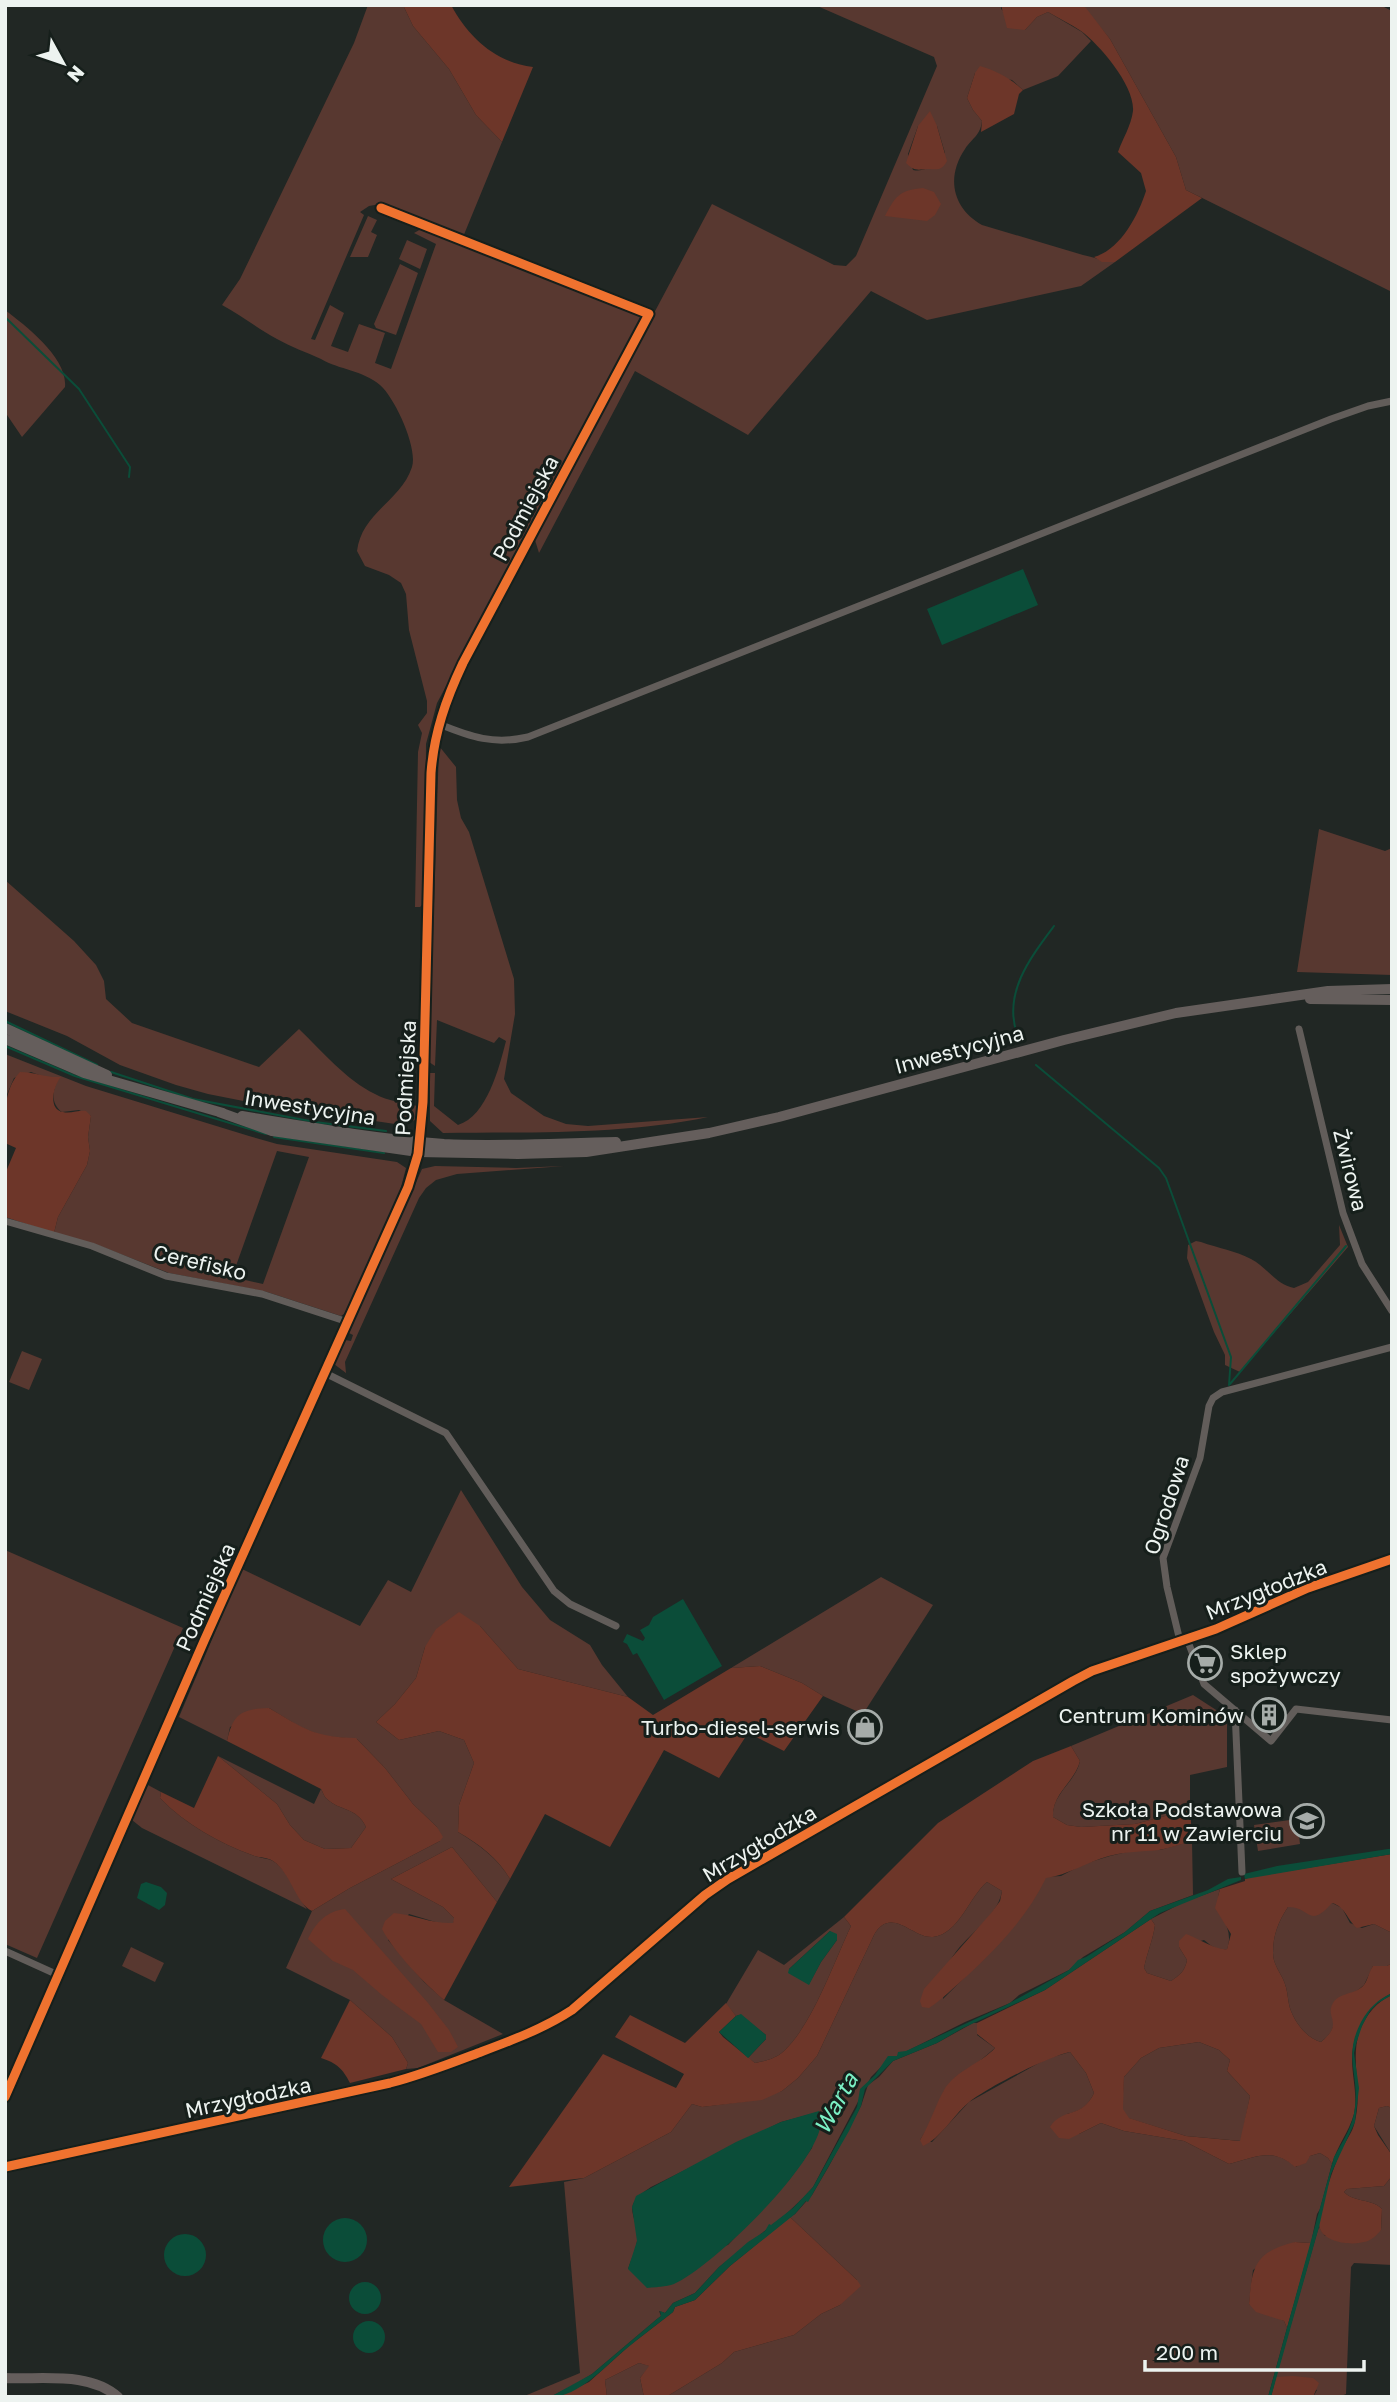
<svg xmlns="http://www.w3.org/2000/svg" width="1397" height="2402" viewBox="0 0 1397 2402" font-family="'Golos Text',sans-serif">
  <rect width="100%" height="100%" fill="#212724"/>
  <!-- green -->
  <path fill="#583830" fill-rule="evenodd" d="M368,5h35l10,21 36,43 27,46 26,27 -39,95 -83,-33 -11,2 -9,6 4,3 -53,124 4,1 15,-35 14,8 -13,33 17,6 11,-28 26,9 -10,30 16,6 45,-125 -22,-11 9,-5 219,88 -1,6 -204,381 -11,41 -1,158 -5,5h-5l3,-155 4,-19 -4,-8 9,-12v-12l-18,-71 -3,-36 -5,-11 -12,-8 -24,-9 -8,-15c5,-39 44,-50 55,-84 6,-19 -17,-69 -32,-82 -18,-15 -40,-15 -59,-26 -15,-7 -30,-12 -44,-20 -19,-10 -36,-24 -55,-34l18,-26 114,-236z
    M815,5h186v4l24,21 12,-13 11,-5 34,20 9,9 -33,35 -35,14 -11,-10 -37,-7 -8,25 6,12 9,11c-2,15 -9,16 -17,28 -19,28 -13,59 17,76l101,30c12,2 19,7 32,7l-34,24 -154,34 -56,-29 -123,144 -113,-64 -96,182 -4,-13 39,-78 16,-25 4,-11 118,-222 122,61 12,1 10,-10 81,-190 -3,-9zM918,126h19l8,27c-10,9 -18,20 -32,17l-5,-16z
    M1082,5h298l12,6v281l-206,-102 -10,-33 -66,-118z
    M368,216l9,4 -6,12 6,3 -9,22h-18z
    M407,240l20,9 -7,20 -21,-10z
    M400,264l18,9 -22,62 -20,-7 -2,-4z
    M5,310c21,16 63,48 60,77l-43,50 -17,-25z
    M439,746l17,21 1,33 4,18 8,14 45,147 1,35 -11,65 7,14 33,23 22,8 22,2 120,-9c-85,18 -179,15 -265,16l-13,-12v-48h5l-1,33 24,19c29,-9 41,-57 48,-84l-7,-4 -5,6 -57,-23 -2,46 -6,-4z
    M1319,829l66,22 7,-3v127l-95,-3z
    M5,880l69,61 22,24 8,16 2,18 26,24 127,44 40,-38c23,22 47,51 76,65 13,7 28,9 43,12l-3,14 -13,5 -143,-21 -51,-10 -32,-9 -56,-20 -53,-29 -62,-25z
    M5,1054l81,32 163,50 28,8 120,18 9,6 -6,23 -53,121 -6,4 -74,-24 -98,-19 -74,-29 -41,-11 4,-16 29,-52 3,-14 -2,-14 3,-21 -12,-6 -17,2c-12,-9 -10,-23 -2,-35l-13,1 -16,-6 -17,6 -9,21zM277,1151l32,6 -46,127 -31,-7z
    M435,1166l81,2 48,-2 -107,8 -21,6 -10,8 -7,10 -74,164 1,11 -12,-9 11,-24 6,1 2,-6 -4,-2 73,-164z
    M1339,1225l9,22 -108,125 -15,-7v-10l-11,-23 -27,-74 1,-13 8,-4 5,1c17,6 35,9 50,17 16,8 24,25 43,29l14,-6 32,-37z
    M22,1351l20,8 -13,31 -20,-8z
    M461,1490l61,97 28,33 40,25 12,20 26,32 -110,-28 -38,-43 -55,21 -9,31 -21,26 -19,18 23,18 40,-9 25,9 10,23 -15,42 -1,27c21,13 39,25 52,47l-13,23 -45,-55 -61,32 52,28 12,12 -2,4 -11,1 -33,-10 -21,26 36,42 20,18 59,34 -85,34 -12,1 2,-6 -16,-26 -42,-37 -64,-32 26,-57 38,-23 90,-47 -3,-14 -24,-23 -28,-36 -28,-29 -35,-3 -22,-9 -31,-19 -39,19 -3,14 -48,-24 63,-148 118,57 28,-46 23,12z
    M5,1550l178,78 -146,330 -32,-14z
    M881,1577l52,28 -70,109 -40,-18 -21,-13 -42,-17 -29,2z
    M1193,1695l34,22v50l-37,8v29l-21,11 -34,9 -54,3 -14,-2 -14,-8c-1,-24 23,-35 27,-56l-9,-15z
    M218,1756l96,48 7,-15c2,3 3,8 6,10 12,12 30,8 39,28l-15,21 -26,1 -21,-9 -14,-15 -13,-21z
    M148,1785l13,7 -1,6c25,26 59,45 92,57 6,3 15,3 21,6 17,11 22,32 34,48l-165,-81 -10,-8z
    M1297,1819l3,25 -42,7 -4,-26z
    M1192,1841l1,54 -43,16 -25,21 -42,25 -14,13 -50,25 -9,8 -45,19 -78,39 -16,16 -58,110 -9,10 -19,18 -66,52 -24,26 -22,10 -8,10 -6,-2 2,5 -4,3 -65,55 -18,11 -24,12h-28l58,-24 -16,-191 20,-4 87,-46 21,-28 10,3 46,-6 34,-10 16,-13 19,-22 57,-121c17,-30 39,4 59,2 26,-3 36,-40 54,-55l15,9c-5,29 -38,44 -52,70 -6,9 -5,26 -7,38l21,-21 82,-101 15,-1 23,-12 26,-8 25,-6h25zM819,2112l-7,36 -23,32 -61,65 -100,24c3,-9 8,-19 9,-28 2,-28 -19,-33 14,-54l130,-65z
    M1220,1889c-8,23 16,37 7,60 -8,3 -17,-4 -23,-9l-25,7 8,13c-2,11 -7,15 -16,21l-24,-8 -3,-5c3,-15 9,-28 11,-43l-4,-6 33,-17z
    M1332,1903l10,5 8,15 12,5 12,-4 18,9v30l-5,3h-14l-9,19 -33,27c5,15 2,20 -10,30 -13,-3 -25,-18 -30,-31 -4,-10 -2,-19 -8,-32 -4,-8 -10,-16 -10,-26 0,-18 5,-31 15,-46z
    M844,1917l7,9c-17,36 -38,97 -66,124 -8,8 -19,11 -30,13l-7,-5 18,-19v-4l-27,-20 -3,1 -10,-12 32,-54 26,15zM830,1931l7,9 -16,22 -12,22 -20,-15z
    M131,1947l33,16 -9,19 -33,-16z
    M973,2023h4v12l18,13 -51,43 -17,38 -7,11 12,2 37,-40 77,-43 24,-7 16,21 8,20c-6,13 -13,18 -27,21l12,20 22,-11 23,8 60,10 45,23c27,-7 43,-17 67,3l14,-11 10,-3 8,5 4,6 -12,45 -3,5 -6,29 -16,-1 -42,28 -4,34 35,17 3,7 -19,69h-602l56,-34 12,-11 60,-17 27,-21 19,-9 17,-25 -67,-63 5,-3 17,-19 17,-29 32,-60 7,-21 11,-8 14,-16 44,-18z
    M1199,2042l20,8 11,10 -3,11 23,25 -9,45 -55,-5 -58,-18 -6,-9 2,-32 17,-19 18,-10z
    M1387,2106l5,2v47l-18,-29 5,-18z
    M1392,2176v89l-38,-2 -3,4 -5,127 -7,3h-26l4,-7 -41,-13 41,-144 2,-6 6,9 56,-6 1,-21c-11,-11 -27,-6 -38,-17l3,-3 37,-3z
    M639,2363l11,3 -10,12 4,19h-37l-2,-17z"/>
  <!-- forest -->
  <path fill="#6d3629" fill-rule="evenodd" d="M403,5h48c18,33 44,57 82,62l-31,75 -26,-27 -27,-46 -36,-43z
    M1001,5h81l4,3 24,31 66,118 10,33 16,8 -87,64h-13l-8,-5c26,-7 44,-41 52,-66l-5,-18 -23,-21c5,-14 13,-26 15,-41 2,-25 -33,-66 -52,-80 -10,-7 -23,-13 -33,-19l-11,5 -12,13 -18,-2z
    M980,66c17,5 30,12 43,24l-4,4 -5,20 -33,18 1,-11 -9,-11 -6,-12 8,-25z
    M930,111l7,15 10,35c-6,11 -10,8 -20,8 -10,1 -13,2 -21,-6l12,-37z
    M923,188l11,4 7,12 -6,11 -8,6 -42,-5c10,-19 14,-26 38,-28z
    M20,1072c14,0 26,6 41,5 -7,8 -14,32 2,35 7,2 16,-2 23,-1l5,5 -3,21 2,14 -3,14 -29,52 -4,16 -49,-16v-43l11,-26 -11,-5c0,-24 -3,-52 15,-71z
    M459,1612l21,14 38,43 110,28 25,18 78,-47 29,-2 42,17 21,13 -39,55 -36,-18 -29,45 -55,-28 -54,97 -65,-33 -35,65c-13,-22 -30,-34 -52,-47l1,-27 15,-42 -10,-23 -25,-9 -40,9 -23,-18 19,-18 21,-26 9,-31 11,-18z
    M269,1708c36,21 44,29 87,30l29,30 28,36 24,23 6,10 -3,4 -90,47 -38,23c-17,-8 -20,-37 -39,-50 -6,-4 -15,-3 -21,-6 -33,-12 -67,-31 -92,-57l1,-6 33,16 24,-52 59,48 13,21 14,15 21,9 26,-1 15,-21c-9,-20 -27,-16 -39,-28 -3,-2 -4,-7 -6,-10l-94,-48c6,-27 14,-32 42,-33z
    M1071,1746l9,15c-5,21 -28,32 -27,56l14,8 14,2 54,-3 34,-9 21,-11 2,37c-11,3 -22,7 -33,9 -18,2 -32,1 -50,6 -22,6 -41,19 -63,22 -19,39 -47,68 -79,98 -13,11 -24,23 -38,32l-7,-1 -2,-6 4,-12 68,-77 8,-11 2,-10 -15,-9c-18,15 -28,52 -54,55 -20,2 -42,-32 -59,-2l-57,121 -19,22 -16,13 -20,9 -60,7 -10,-3 -21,28 -87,46 -75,9 94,-133 73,34 8,-14 -69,-37 15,-22 55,28 41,-40 10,13 -17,16 4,5 32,26c11,-2 22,-5 30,-13 28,-27 49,-88 66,-124l-7,-9 94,-94 95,-62z
    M452,1847l45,55 -53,98c-20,-17 -50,-48 -62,-71l3,-8 9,-8c20,2 39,11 59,10l1,-5 -11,-11 -52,-28z
    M1392,1854v79l-18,-9 -17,4c-10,-8 -11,-21 -25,-25 -24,27 -22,3 -44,4 -10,15 -15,28 -15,46 0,10 6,18 10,26 6,13 4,22 8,32 5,13 17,28 30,31 24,-20 3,-24 12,-39 7,-11 21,-8 30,-17 5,-5 5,-13 10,-20h14l5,-3v30c-24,11 -40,40 -40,66 0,18 6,37 2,55 -5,18 -17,32 -22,50l-4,-6 -8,-5 -10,3 -4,7 -11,4c-23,-20 -39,-10 -66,-3l-45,-23 -60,-10 -23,-8 -32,16 -10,-1 -9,-11c13,-20 32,-8 44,-34l-8,-20 -16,-21c-23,5 -86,37 -103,52 -15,13 -26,34 -44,42l-3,-6c10,-16 15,-34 24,-50 11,-19 36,-26 51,-42l-18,-14v-11l68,-33 106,-71 4,6c-2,15 -8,28 -11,43l3,5 24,8c9,-6 14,-10 16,-21l-8,-13v-6l7,-7c12,4 31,17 41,15l4,-15 -16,-26 5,-19 25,-8v-2l6,-2zM1199,2042l20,8 11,10 -3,11 23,25 -10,45 -54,-5 -57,-18 -6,-9 1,-32 17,-19 18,-10z
    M345,1909l83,94 21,27 9,17 -7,5h-13l-17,-28 -39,-29 -29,-25 -20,-9 -25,-22c8,-17 19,-28 37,-30z
    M1392,1995v113l-5,-2 -8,2 -5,18 4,9 14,20v21l-8,10 -37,3 -3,3c11,11 27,6 38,17l-1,21c-4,5 -10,11 -17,12 -14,4 -43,0 -45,-17 -1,-13 15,-59 21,-72 4,-10 11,-18 14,-28 10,-34 -5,-65 6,-95 7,-16 16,-28 32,-35z
    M350,2000l42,37 16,26 -2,6 -56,14c-7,-14 -13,-20 -29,-25z
    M790,2217l67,63 4,6 -21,19 -19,9 -27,21 -60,17 -12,11 -56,34h-22l-4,-19 9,-12 -10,-3 -34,17 2,17h-49l31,-15 40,-36 44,-34 2,-5 20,-7 35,-34z
    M1295,2242l16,1 -24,85 -3,-7 -28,-9 -7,-8c3,-38 6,-52 46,-62z
    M1293,2376l20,2 6,5 -6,14h-42l5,-20z"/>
  <!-- water -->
  <path fill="#0b4d39" d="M1023,569l15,36 -96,40 -15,-36z
    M683,1599l39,67 -58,34 -27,-47 -4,2 -6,-11 -4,-2 4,-8 16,7 2,-3 -5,-8 9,-5 4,-8z
    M1388,1849h4v5l-147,25 -1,-5 33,-8z
    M1241,1877v3l-81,33 -115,77 -82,38 -26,15 -44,18 -28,28 -4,17 -12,25 -41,71 -2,-1 -11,13 -65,52 -35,34 -20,7 -2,5c-15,12 -32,24 -47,37 -21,17 -47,48 -76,48l42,-23 65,-55 4,-3 -1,-5 5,2 8,-10 22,-10 24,-26 29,-25 17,-11 4,-7 2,1 22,-17 20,-21 44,-80 3,-18 15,-14 13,-19h9l1,-4 8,-1 100,-46 63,-35 9,-10 8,-3 39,-25 25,-21 58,-21 20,-11z
    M146,1882l15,5 6,6 -2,12 -6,5 -22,-12 4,-14z
    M830,1931l7,3v6l-16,22 -12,23 -21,-12 1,-4z
    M1392,1993v2l-14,8 -8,8 -8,15 -6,18 -2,9 5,35 -4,34 -24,52 -12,53 -48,170h-3l66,-240c9,-16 19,-31 21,-50 4,-35 -12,-50 6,-85 8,-14 16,-22 31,-29z
    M741,2014l25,21v4l-18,19 -29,-26 17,-16z
    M819,2111c1,4 2,7 2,11 -2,42 -109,145 -147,162 -8,3 -19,3 -27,4l-19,-19 9,-28 -5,-34 4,-11 100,-54 45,-20z
    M323 2240a22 22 0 1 1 44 0a22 22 0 1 1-44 0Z
    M164 2255a21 21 0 1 1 42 0a21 21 0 1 1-42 0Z
    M349 2298a16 16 0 1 1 32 0a16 16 0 1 1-32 0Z
    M353 2337a16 16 0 1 1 32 0a16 16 0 1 1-32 0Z"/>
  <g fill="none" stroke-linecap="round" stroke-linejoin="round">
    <!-- stream -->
    <path stroke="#0b4d39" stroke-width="2" d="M5,317l74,72 51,78 -1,10
      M5,1021l92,44
      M1017,1034c-14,-41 13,-76 37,-108
      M5,1046l70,30 191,58
      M1036,1065l123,103 7,10 65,179 -2,28
      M111,1072l82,27 122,23 71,9
      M274,1137l110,16
      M1230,1384l116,-138"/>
    <!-- street -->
    <path stroke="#625d5a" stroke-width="7" d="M439,724c32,13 55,21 89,13l803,-318 37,-13 24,-5
      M1299,1029l44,184 19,51 30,47
      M5,1221l87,25 74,30 96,18 86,28
      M325,1373l121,60 108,158 16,13 46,22
      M1187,1639l17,45 67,57 25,-32 96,11
      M1180,1641l-13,-54 -4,-29 37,-100 9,-52 4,-8 9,-6 170,-45
      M1235,1710l7,162
      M5,1951l53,24
      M5,2097l199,-456 204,-454 10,-33 5,-52 8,-329c3,-40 15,-74 32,-110l186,-349 -268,-106"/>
    <!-- secondary -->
    <path stroke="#655e5c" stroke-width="10" d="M1310,999l82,1
      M5,1028l102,47
      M5,1039l79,34 139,40
      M219,1112l53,19 146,21 100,2 68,-2 123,-19 70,-16 285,-77 112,-27 152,-22 64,-2
      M242,1116c67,11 135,23 202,28 58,3 115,-1 172,-2
      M5,2167l385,-84c31,-8 59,-19 88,-30 32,-12 65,-24 94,-43l133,-115 23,-16 345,-198 19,-10 124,-42 92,-41 84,-29
      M5,2378c36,2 84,-7 113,19"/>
    <!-- cycleway casing -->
    <g stroke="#161f1b" stroke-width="13">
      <path id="cycleway" d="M5,2097l199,-456 204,-454 10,-33 5,-52 8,-329c3,-40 15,-74 32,-110l186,-349 -268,-106
        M5,2167l385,-84c31,-8 59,-19 88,-30 32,-12 65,-24 94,-43l133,-115 23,-16 345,-198 19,-10 124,-42 92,-41 84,-29"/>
    </g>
    <!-- cycleway -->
    <use href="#cycleway" stroke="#ef722f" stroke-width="9"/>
  </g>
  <!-- icons -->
  <defs>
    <g id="supermarket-ring" transform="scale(1.75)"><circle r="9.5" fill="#161f1b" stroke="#a6aca9" stroke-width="1.5"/><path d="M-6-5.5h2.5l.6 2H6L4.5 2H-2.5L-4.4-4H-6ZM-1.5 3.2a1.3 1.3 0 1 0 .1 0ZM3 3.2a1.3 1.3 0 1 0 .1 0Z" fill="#a6aca9"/></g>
    <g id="building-ring" transform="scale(1.75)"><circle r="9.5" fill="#161f1b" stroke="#a6aca9" stroke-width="1.5"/><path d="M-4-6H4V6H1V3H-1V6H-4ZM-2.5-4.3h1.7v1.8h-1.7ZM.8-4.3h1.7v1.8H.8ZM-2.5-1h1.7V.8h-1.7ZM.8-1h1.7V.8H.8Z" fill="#a6aca9"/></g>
    <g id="shop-ring" transform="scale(1.75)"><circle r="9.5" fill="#161f1b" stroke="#a6aca9" stroke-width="1.5"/><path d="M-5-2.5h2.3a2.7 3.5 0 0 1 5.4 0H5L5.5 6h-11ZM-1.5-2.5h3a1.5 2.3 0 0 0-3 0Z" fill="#a6aca9"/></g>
    <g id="school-ring" transform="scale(1.75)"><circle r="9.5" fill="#161f1b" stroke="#a6aca9" stroke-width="1.5"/><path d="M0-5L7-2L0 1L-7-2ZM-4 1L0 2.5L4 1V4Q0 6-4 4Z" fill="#a6aca9"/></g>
  </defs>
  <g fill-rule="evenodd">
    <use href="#supermarket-ring" x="1205" y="1663"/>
    <use href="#building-ring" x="1269" y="1715"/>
    <use href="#shop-ring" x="865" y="1727"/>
    <use href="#school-ring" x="1307" y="1821"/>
  </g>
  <g text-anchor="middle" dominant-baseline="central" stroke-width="6" stroke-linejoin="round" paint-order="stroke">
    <!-- street labels -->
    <g font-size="21" fill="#edf3f0" stroke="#161f1b">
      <text transform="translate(525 508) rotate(-62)">Podmiejska</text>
      <text transform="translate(959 1049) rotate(-15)">Inwestycyjna</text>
      <text transform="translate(405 1078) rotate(-87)">Podmiejska</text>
      <text transform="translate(310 1107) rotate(9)">Inwestycyjna</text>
      <text transform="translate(1351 1170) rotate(76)">Żwirowa</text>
      <text transform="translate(200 1262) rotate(13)">Cerefisko</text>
      <text transform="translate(1166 1505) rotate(-72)">Ogrodowa</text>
      <text transform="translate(1266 1589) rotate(-22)">Mrzygłodzka</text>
      <text transform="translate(205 1597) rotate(-66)">Podmiejska</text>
      <text transform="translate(759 1843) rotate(-31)">Mrzygłodzka</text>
      <text transform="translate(248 2097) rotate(-12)">Mrzygłodzka</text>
    </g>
    <!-- poi labels -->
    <g font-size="21" fill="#edf3f0" stroke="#161f1b" text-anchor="end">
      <text x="1230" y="1651" text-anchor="start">Sklep<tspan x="1230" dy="24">spożywczy</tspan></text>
      <text x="1244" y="1715">Centrum Kominów</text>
      <text x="840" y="1727">Turbo-diesel-serwis</text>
      <text x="1282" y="1809">Szkoła Podstawowa<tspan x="1282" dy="24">nr 11 w Zawierciu</tspan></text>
    </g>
    <!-- water labels -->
    <g font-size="23" font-style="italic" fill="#7bf0c4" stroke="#161f1b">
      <text transform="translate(835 2103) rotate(-61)">Warta</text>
    </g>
  </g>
  <!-- border -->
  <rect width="1397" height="2402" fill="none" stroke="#edf3f0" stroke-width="14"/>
  <!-- north arrow -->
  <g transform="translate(63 63) rotate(130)" stroke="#161f1b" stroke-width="5" paint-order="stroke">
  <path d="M0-5L12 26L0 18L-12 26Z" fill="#edf3f0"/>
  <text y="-10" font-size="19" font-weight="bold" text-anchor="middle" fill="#edf3f0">N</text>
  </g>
  <!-- scale -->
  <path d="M1145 2360v10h219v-10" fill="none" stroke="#edf3f0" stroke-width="3.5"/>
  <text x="1156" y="2360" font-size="21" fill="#edf3f0" stroke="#161f1b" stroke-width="5" paint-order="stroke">200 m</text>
</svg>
